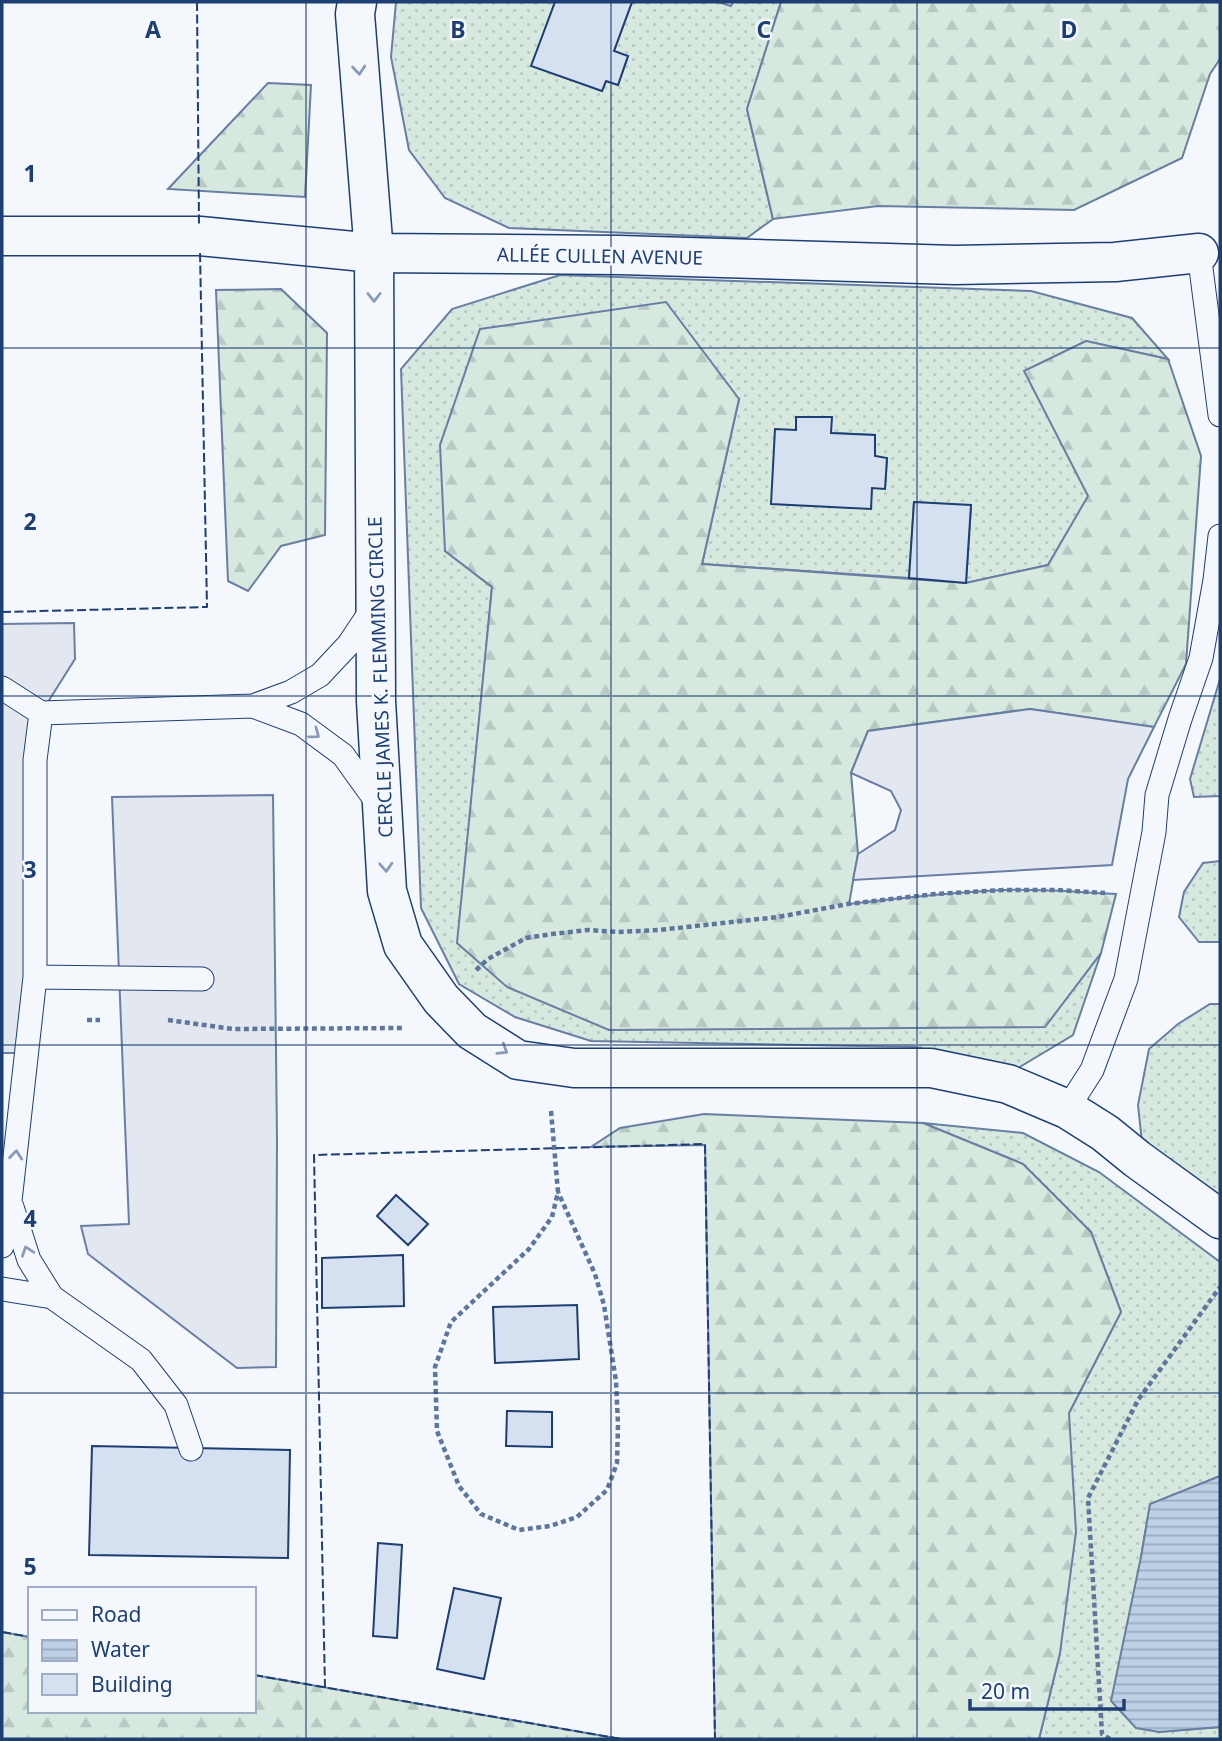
<svg xmlns="http://www.w3.org/2000/svg" width="1222" height="1741" viewBox="0 0 1222 1741" font-family="'Noto Sans',sans-serif">
  <defs>
    <pattern id="grass-dots" width="8" height="8" patternUnits="userSpaceOnUse" patternTransform="scale(1.75)"><rect width="8" height="8" fill="#d7e8df"/><path d="M2 2h.1M6 6h.1" fill="none" stroke="#b8c8c3" stroke-width="1.8" stroke-linecap="round"/></pattern>
    <pattern id="forest-firs" width="22" height="20" patternUnits="userSpaceOnUse" patternTransform="scale(1.75)"><rect width="22" height="20" fill="#d7e8df"/><path d="M5 1l3.5 6h-7zM16 11l3.5 6h-7z" fill="#b8c8c3"/></pattern>
    <pattern id="water-rules" width="6" height="5" patternUnits="userSpaceOnUse" patternTransform="scale(1.75)"><rect width="6" height="5" fill="#bed0e5"/><path d="M0 2.5h6" fill="none" stroke="#9aaabe"/></pattern>
  </defs>
  <rect width="100%" height="100%" fill="#f4f7fb"/>
  <!-- grass -->
  <path fill="url(#grass-dots)" stroke="#687fa3" stroke-width="2" fill-rule="evenodd" d="M396,2h159l-23,64 70,25 4,-10 12,4 10,-29 -14,-5 18,-49h86l13,4 2,-4h48l-34,107 26,110 -26,19 -238,-10 -64,-30 -36,-48 -18,-93z
    M560,275l471,16 101,27 36,41 -82,-18 -61,30 64,125 -41,69 -82,18 5,-77 -57,-4 -5,76 -207,-14 37,-165 -294,152 47,36 -34,356 586,84 57,-74 -28,82 -55,33 -103,-21 -324,-6 -76,-24 -56,-33 -38,-76 -20,-539 51,-60zM797,417h34v16l44,2v21l12,3 -2,29h-13l-76,-58z
    M1220,679v117l-26,1 -4,-18z
    M1220,861v81h-21l-20,-25 5,-25 19,-29z
    M1210,1004h10v193l-78,-55 -4,-37 11,-56 29,-25z
    M923,1123l100,10 76,39 121,90v214l-70,29 -9,52 18,175 61,-5v12h-181l21,-86 9,-240 52,-101 -30,-80 -68,-68z"/>
  <!-- forest -->
  <path fill="url(#forest-firs)" stroke="#687fa3" stroke-width="2" d="M781,2h439v57l-10,15 -28,84 -108,52 -196,-4 -105,13 -26,-110z
    M268,83l43,2 -6,112 -137,-8z
    M281,289l46,44 -2,202 -44,11 -33,45 -20,-10 -12,-291z
    M666,302l73,97 -37,165 264,19 82,-18 40,-69 -64,-125 62,-30 82,18 33,97 -15,208 -32,63 -124,-18 -162,22 -17,42 7,81 -9,50c51,-6 103,-12 154,-14 38,-1 75,2 113,4l-15,59 -56,74 -436,3 -102,-43 -50,-44 35,-356 -47,-36 -5,-106 40,-116z
    M704,1114l219,9 100,41 68,68 30,80 -52,101 7,119 -16,121 -21,86h-324l-10,-594 -114,2 29,-19z
    M2,1632l28,5v74h224v-36l367,64h-619z"/>
  <!-- parking -->
  <path fill="#e3e8f0" stroke="#687fa3" stroke-width="2" d="M74,623l1,36 -34,54 -14,340h-25v-429z
    M1030,709l124,18 -26,52 -16,86 -259,15 5,-26 37,-24 6,-20 -10,-19 -40,-18 17,-42z
    M273,795l4,343 -1,229 -39,1 -149,-114 -7,-28 48,-2 -17,-427z"/>
  <!-- water -->
  <path fill="url(#water-rules)" stroke="#687fa3" stroke-width="2" d="M1220,1476v251l-61,5 -23,-4 -25,-27 30,-144 9,-53z"/>
  <!-- building -->
  <path fill="#d5e0f0" stroke="#1d3f73" stroke-width="2" d="M555,2h77l-18,49 14,5 -10,29 -12,-4 -4,10 -71,-25z
    M796,417h36l-1,16 44,2v21l12,2 -2,31 -13,-1 -1,21 -100,-5 4,-75 21,1z
    M914,502l57,3 -5,78 -57,-5z
    M396,1195l32,29 -20,21 -31,-29z
    M403,1255l1,51 -82,2v-50z
    M577,1305l2,54 -84,4 -2,-56z
    M507,1411l45,1v35l-46,-1z
    M92,1446l198,4 -2,108 -199,-3z
    M378,1543l24,2 -5,93 -24,-2z
    M454,1588l47,10 -17,81 -47,-10z"/>
  <g fill="none" stroke-linecap="round" stroke-linejoin="round">
    <!-- lane casing -->
    <g stroke="#1d3f73" stroke-width="25">
      <path id="lane" d="M1199,253l21,162
        M2,688l39,25
        M253,706l48,18 42,31 36,50
        M35,977l167,2
        M1067,1109l25,-39 34,-91 28,-147 3,-37 23,-76 21,-61 14,-78 5,-44
        M12,1207l17,53 23,37 89,63 35,45 15,44
        M2,1246l8,-45 25,-224v-217l6,-47 212,-7 38,-14 29,-17 29,-31 24,-36
        M2,1289l50,8"/>
    </g>
    <!-- street casing -->
    <g stroke="#1d3f73" stroke-width="41">
      <path id="street" d="M357,2l-2,12 19,239 2,448 11,190 16,54 38,54 31,32 46,29 56,8h357l77,16 59,25 38,24 32,26 83,60
        M2,236h198l174,17 246,2 335,10 160,-3 84,-9"/>
    </g>
    <!-- path -->
    <path stroke="#5e769c" stroke-width="4.5" stroke-dasharray="5 3.5" stroke-linecap="butt" d="M476,970l12,-11 38,-21 26,-4 36,-4 30,2 41,-2 119,-13 70,-13 87,-10 70,-4h52l48,3
      M87,1020h13
      M168,1020l65,9 171,-1
      M551,1111l7,81 -6,25 -23,32 -78,73 -16,45 2,64 22,55 22,28 38,16 31,-4 27,-9 30,-27 10,-27 1,-39 -2,-43 -12,-76 -9,-31 -37,-82
      M1110,1739l-8,-5 -14,-236 50,-98 82,-113"/>
    <!-- lane -->
    <use href="#lane" stroke="#f4f7fb" stroke-width="23"/>
    <!-- street -->
    <use href="#street" stroke="#f4f7fb" stroke-width="38"/>
    <!-- fence -->
    <path stroke="#1d3f73" stroke-width="2" stroke-dasharray="9 3.5" stroke-linecap="butt" d="M197,2l2,222
      M2,612l205,-5 -7,-355
      M2,1632l28,5
      M254,1675l367,64
      M325,1688l-11,-533 391,-11 10,595"/>
  </g>
  <!-- one-way arrows -->
  <defs><path id="oneway-chevron" d="M-2-3.5L2.5 0L-2 3.5" fill="none" stroke-width="1.6" stroke-linecap="round" stroke-linejoin="round" transform="scale(1.75)"/></defs>
  <g stroke="#889bb7">
    <use href="#oneway-chevron" transform="translate(359 70) rotate(85)"/>
    <use href="#oneway-chevron" transform="translate(374 297) rotate(90)"/>
    <use href="#oneway-chevron" transform="translate(315 734) rotate(37)"/>
    <use href="#oneway-chevron" transform="translate(386 867) rotate(87)"/>
    <use href="#oneway-chevron" transform="translate(503 1050) rotate(32)"/>
    <use href="#oneway-chevron" transform="translate(16 1155) rotate(-84)"/>
    <use href="#oneway-chevron" transform="translate(27 1251) rotate(-109)"/>
  </g>
  <!-- grid -->
  <path fill="none" stroke="#1d3f73" stroke-width="2" stroke-opacity="0.55" d="M306,2v1737M611,2v1737M917,2v1737M2,348h1218M2,696h1218M2,1045h1218M2,1393h1218"/>
  <g text-anchor="middle" dominant-baseline="central" stroke-width="5" stroke-linejoin="round" paint-order="stroke">
    <!-- street labels -->
    <g font-size="19" fill="#1d3f73" stroke="#f4f7fb">
      <text transform="translate(600 256) rotate(1)">ALLÉE CULLEN AVENUE</text>
      <text transform="translate(380 677) rotate(-92)">CERCLE JAMES K. FLEMMING CIRCLE</text>
    </g>
  </g>
  <g font-size="23" text-anchor="middle" font-weight="bold" fill="#1d3f73" stroke="#f4f7fb" stroke-width="5" stroke-linejoin="round" paint-order="stroke">
    <text x="153" y="38">A</text>
    <text x="458" y="38">B</text>
    <text x="764" y="38">C</text>
    <text x="1069" y="38">D</text>
    <text x="30" y="182">1</text>
    <text x="30" y="530">2</text>
    <text x="30" y="878">3</text>
    <text x="30" y="1227">4</text>
    <text x="30" y="1575">5</text>
  </g>
  <!-- border -->
  <rect width="1222" height="1741" fill="none" stroke="#1d3f73" stroke-width="7"/>
  <!-- legend -->
  <rect x="28" y="1587" width="228" height="126" fill="#f4f7fb" stroke="#9eadc5" stroke-width="2"/>
  <rect x="42" y="1610" width="35" height="10" fill="#f4f7fb" stroke="#9eadc5" stroke-width="2"/>
  <text x="91" y="1622" font-size="21" fill="#1d3f73">Road</text>
  <rect x="42" y="1640" width="35" height="21" fill="url(#water-rules)" stroke="#9eadc5" stroke-width="2"/>
  <text x="91" y="1657" font-size="21" fill="#1d3f73">Water</text>
  <rect x="42" y="1674" width="35" height="21" fill="#d5e0f0" stroke="#9eadc5" stroke-width="2"/>
  <text x="91" y="1692" font-size="21" fill="#1d3f73">Building</text>
  <!-- scale -->
  <path d="M970 1699v10h154v-10" fill="none" stroke="#1d3f73" stroke-width="3.5"/>
  <text x="981" y="1699" font-size="21" fill="#1d3f73" stroke="#f4f7fb" stroke-width="5" paint-order="stroke">20 m</text>
</svg>
